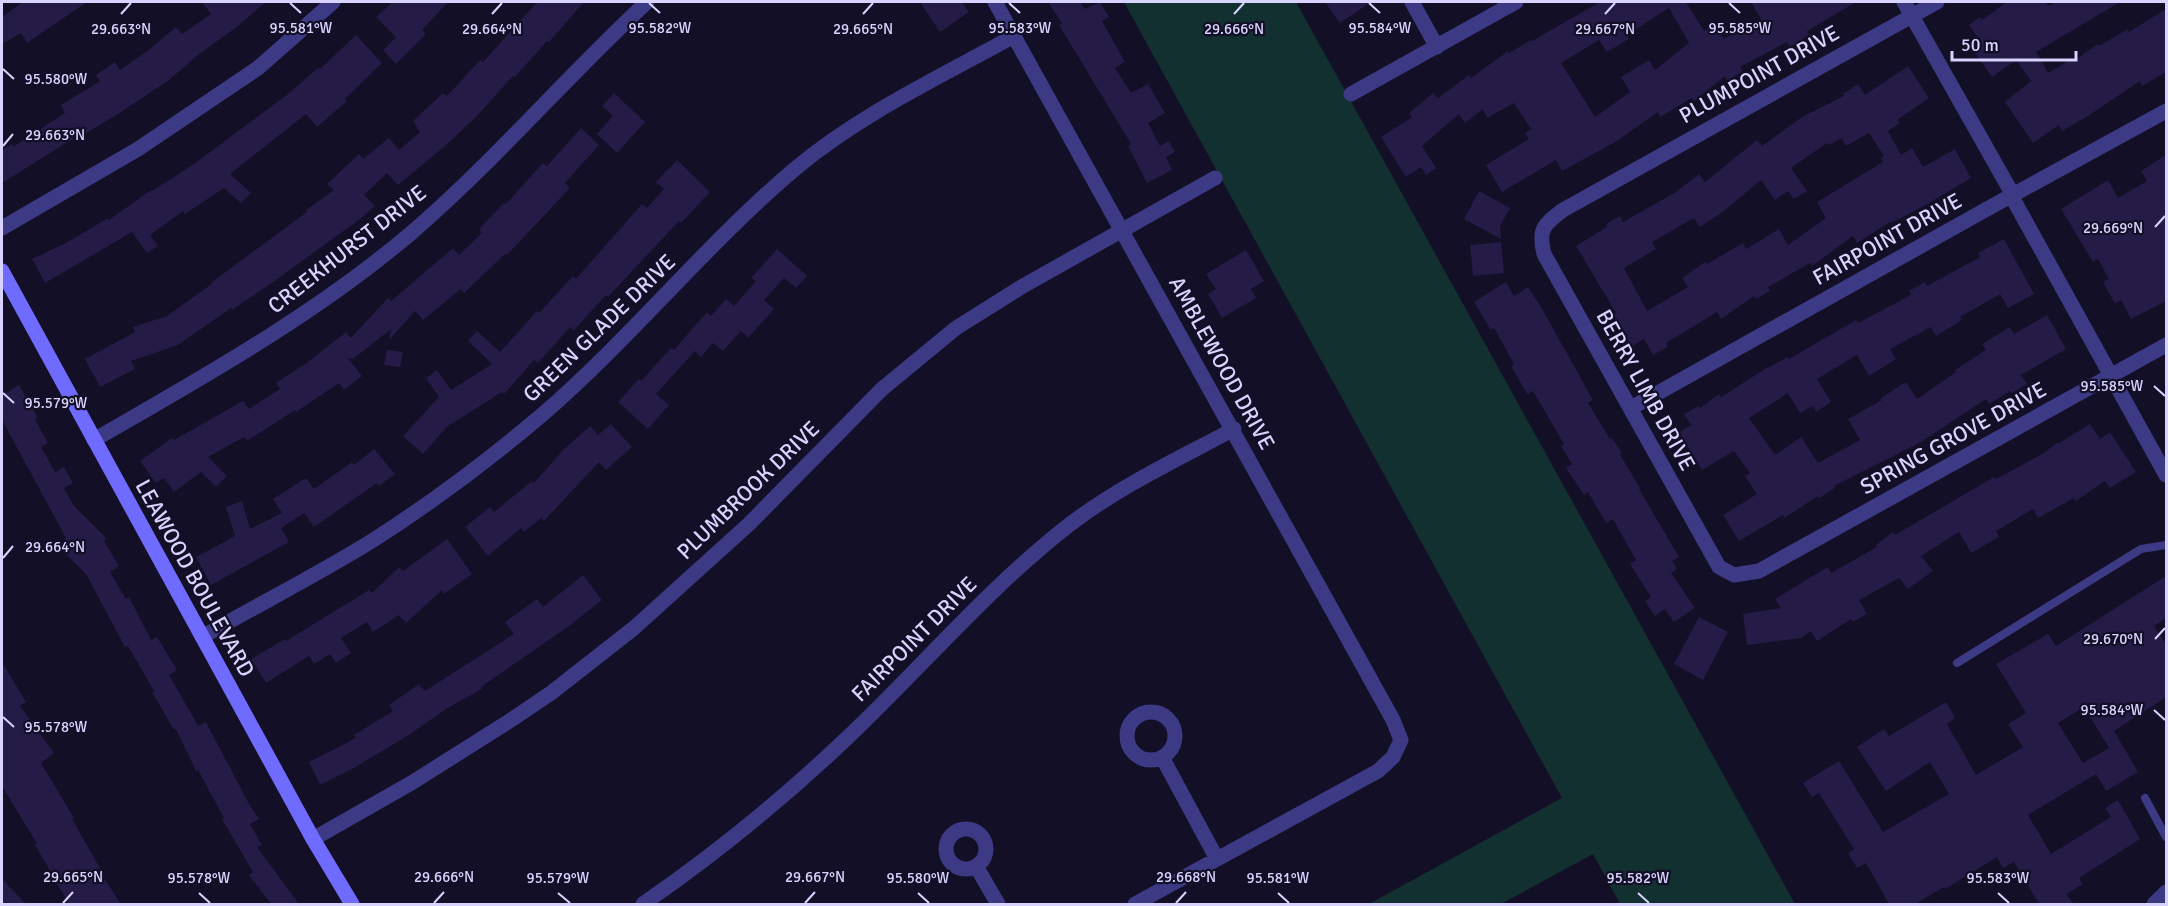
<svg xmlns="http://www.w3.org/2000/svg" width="2168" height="906" viewBox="0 0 2168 906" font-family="Signika,sans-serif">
  <rect width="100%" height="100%" fill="#130f26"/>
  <!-- green -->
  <path fill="#12302f" d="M1124,2h172l499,902h-175l-27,-50 -92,50h-132l193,-106z"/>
  <!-- building -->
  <path fill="#241b47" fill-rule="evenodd" d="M23,2h64l-60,41 -6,-10 -19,11v-27z
    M202,2h64l-28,24 -40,29 -29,25 -48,32 -41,25 -1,-2 -77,48v-33l10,-6 1,3 52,-34 -4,-8 39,-24 -4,-6 19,-13 5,8 26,-18 30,-25 6,7 29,-20z
    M393,2h55l-26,28 4,4 -30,30 -13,-14 13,-13 -20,-20z
    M537,2h47l-36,41 -1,-2 -32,36 -2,-1 -37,41 -31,29 -47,39 -11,-12 -23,22 11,11 -15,13 -84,61 -44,30 -1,-2 -53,37 -47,16 4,8 -35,18 -15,-28 50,-27 -2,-5 34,-11 46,-33 -1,-1 95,-70 -1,-2 28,-20 -7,-6 32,-30 4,5 26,-21 10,12 21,-18 -7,-11 30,-28 4,3 33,-36 3,2z
    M920,2h42l7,10 -29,20z
    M1048,2h32l5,7 15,-7 9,15 -7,4 23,41 -10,6 16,25 17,-9 17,29 -17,10 12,23 9,-5 6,11 -9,5 6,13 -25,13 -19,-37 3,-2 -72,-119 3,-2z
    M1325,2h46l-31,21z
    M1600,2h86l18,29 11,-7 9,15 37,-20 -10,-17h105l-49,29 2,4 -19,12 -3,-5 -47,25 3,4 -16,10 -2,-5 -31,25 -2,-3 -32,19 -2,-5 -41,29 -55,30 -6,-11 -54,32 -16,-27 43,-26 -4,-6 6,-4 -17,-26 -27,15 -4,-9 -18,14 -6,-9 -37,32 14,22 -10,7 -5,-8 -15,10 -25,-40 31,-20 -3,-4 24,-20 5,5 31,-23 2,3 37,-27 1,2 22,-13 1,1zM1669,8l20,35 -34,27 -6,-10 -28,17 9,15 -35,25 -34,-54 38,-23 8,12 22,-13 -2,-4z
    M2007,2h38l3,4 9,-4h63l-84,50 12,21 26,-15 1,2 23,-16 1,2 29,-17 1,3 37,-23v63l-24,14 -2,-5 -52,35 -26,15 -3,-6 -26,18 -28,-41 26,-21 -15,-21 -24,17 -21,-30 9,-6 -11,-16 11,-8 2,3z
    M356,35l26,28 -37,36 2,2 -30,26 -11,-13 -76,60 21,19 -10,10 -17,-15 -39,26 -2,-3 -33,24 8,11 -11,7 -15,-21 -87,51 -13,-24 34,-16 42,-25 1,2 42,-30 1,1 42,-27 94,-70 30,-26 2,1z
    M1908,66l21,32 -32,22 3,3 -12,8 13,24 11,-7 11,19 32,-18 16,29 -47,28 -33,17 -1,-1 -33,21 -4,-7 -41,30 -2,-3 -42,24 2,4 -14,8 -2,-3 -33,23 -4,-7 -51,31 2,4 -15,8 -9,-16 -13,8 -18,-32 3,-2 -40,-67 31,-19 -1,-3 14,-8 3,6 53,-30 23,-18 6,8 52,-42 5,6 40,-29 42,-21 -1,-2 15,-10 7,11zM1869,133l15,23 -4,2 3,4 -66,40 9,16 -38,27 -9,-16 -33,20 -3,-6 -36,21 -2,-2 -23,16 6,9 -41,24 -23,-43 32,-19 -4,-7 42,-24 6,9 24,-16 37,-31 14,20 13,-9 6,8 13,-8 -16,-23 36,-25 2,2 13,-7 4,8z
    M614,93l31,29 -28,31 -20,-19 16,-18 -11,-10z
    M581,128l18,17 -34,38 5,5 -63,67 -2,-1 -41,39 -3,-4 -38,31 -8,-9 -26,29 2,-11 -38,30 -5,-1 14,18 -18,14 -5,-7 -43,29 -1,-2 -48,31 -3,-4 -36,20 19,19 -11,11 -15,-15 -27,20 -10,-14 -8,5 -16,-22 32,-23 2,2 69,-39 6,8 31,-20 -4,-6 32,-21 38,-30 5,6 37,-40 3,3 62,-53 6,7 23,-22 -3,-4 25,-26 2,1 37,-41 4,3z
    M2166,155v146l-35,18 -10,-19 -6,4 -12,-22 6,-3 -11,-20 -5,3 -32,-53 47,-29 10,18 29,-17 -6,-10z
    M677,160l33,32 -29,31 -2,-2 -71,76 -2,-2 -32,35 -4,-3 -32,36 -4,-3 -30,34 -2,-2 -54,34 -25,28 -20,-18 36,-39 -13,-19 11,-8 14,20 41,-26 -24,-23 9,-10 23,21 37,-41 2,2 34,-37 3,3 66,-75 5,4 17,-19 -8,-7z
    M1479,191l31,17 -10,18 1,13 -37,-20z
    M2004,239l30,55 -26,14 -8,-14 -40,23 2,3 -26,16 -5,-9 -41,22 6,10 -27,17 -12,-21 -40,24 14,23 -15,10 -3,-6 -13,7 -12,-20 -39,25 26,37 26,-18 17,26 42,-23 -12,-21 34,-19 -1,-2 25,-16 11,17 39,-27 -1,-2 31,-20 -4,-6 28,-17 4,7 33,-19 19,34 -45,26 6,9 -15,9 -2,-2 -21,13 -3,-5 -65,43 -87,44 1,2 -16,10 -1,-2 -34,22 -1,-3 -44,26 -16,-26 34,-21 -12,-18 5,-3 -16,-22 -32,19 -23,-38 12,-7 -7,-11 15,-8 1,2 19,-14 2,3 44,-28 23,-12 1,2 67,-39 2,3 53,-28 -2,-4 16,-9 2,4 53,-29 -2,-4z
    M1501,242l3,31 -31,3 -3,-31z
    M777,249l30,27 -11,12 -12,-10 -20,22 10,9 -26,29 -7,-7 -18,20 -10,-8 -12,14 -6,-6 -39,43 13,11 -21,24 -30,-27 21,-23 2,2 30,-33 3,2 33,-38 4,4 15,-17 8,7 22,-25 -5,-3z
    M1246,250l18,31 -13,8 5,9 -34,20 -14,-24 8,-5 -10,-15z
    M1506,282l8,14 14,-9 13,20 52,93 -5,3 22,36 2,-1 10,15 -2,2 20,33 -1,1 40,68 -7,4 5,8 -6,4 24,35 -21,14 -9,-13 -10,7 -10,-15 6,-4 -21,-33 6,-4 -23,-41 -7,4 -18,-31 -4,3 -18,-27 6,-4 -11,-18 3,-2 -31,-53 -6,3 -16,-28 3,-2 -20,-36 -3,2 -17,-28z
    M387,350l16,2 -3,15 -16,-2z
    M19,385l19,33 -3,1 13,24 -7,4 14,25 9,-5 9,16 -9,5 10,18 32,32 -2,3 15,25 -9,6 16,27 3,-2 22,43 6,-3 20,33 -8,5 29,51 8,-4 43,82 10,15 -9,5 12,21 -5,2 42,57h-28l-22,-29 4,-3 -31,-53 2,-1 -26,-48 -2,1 -20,-42 -2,1 -22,-38 2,-1 -26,-45 -3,1 -39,-73 -28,-28 8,-8 -64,-118v-25z
    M611,424l21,23 -26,23 -7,-8 -55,59 -3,-3 -17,14 -3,-4 -33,28 -23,-29 25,-20 4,5 38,-31 2,2 29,-33 27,-24 8,9z
    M2090,424l10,15 10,-7 26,40 -26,16 -5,-7 -29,20 -2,-3 -36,20 -5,-9 -37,22 3,6 -28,16 -12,-21 -38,24 12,15 -25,18 -9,-11 -40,22 8,14 -14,8 -2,-3 -34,22 -6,-10 -10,7 -54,7 -4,-31 38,-6 -6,-9 34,-21 19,-11 3,6 46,-26 -1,-2 17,-13 2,3 99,-58 2,2 48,-26 14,-11 1,1z
    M374,449l21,25 -16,12 -2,-3 -63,44 -10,-14 -23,15 8,14 -78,43 -15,-28 39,-21 -9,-29 16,-6 8,28 32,-16 -9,-14 33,-21 8,11 38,-27 2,3z
    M447,539l25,35 -28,20 -2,-4 -36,33 -7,-8 -26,17 -6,-10 -26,16 10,15 -15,10 -6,-9 -16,10 -5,-8 -43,27 -15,-24 34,-20 1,2 83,-51 3,3 27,-26 4,4z
    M583,575l19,25 -33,26 -88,61 1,2 -36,20 -37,26 -55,33 -34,17 -11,-23 47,-24 -2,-3 39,-24 -4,-6 30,-21 6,7 89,-57 -9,-12 32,-23 6,8z
    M2166,576v42l-12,8 12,18v53l-52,34 24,41 -32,19 -10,-17 -68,41 23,39 60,-37 -6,-9 13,-8 22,39 -61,39 4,6 -17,10 8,10h-35l-25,-42 -11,6 -6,-11 -52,32 -1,-2 -29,17h-26l-23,-41 -9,5 -9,-15 6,-4 -35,-56 -7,4 -9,-14 36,-22 44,71 66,-38 -19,-32 -44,29 -29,-44 27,-18 5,7 57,-34 9,16 -8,6 29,51 47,-28 -15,-23 18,-11 -30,-49 52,-30 8,12zM2084,707l25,41 -26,15 -25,-40z
    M1699,617l29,15 -25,48 -29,-16z
    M2,662l24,40 -6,4 34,47 -13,10 33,55 -2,1 28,49 -2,1 23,35h-52l-34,-59 2,-1 -35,-58z
    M2,879l24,25h-24z"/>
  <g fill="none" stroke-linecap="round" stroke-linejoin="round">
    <!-- lane -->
    <path stroke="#3d3a85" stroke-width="8" d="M1957,663l184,-114 25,-4
      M2145,798l21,39"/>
    <!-- street -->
    <path stroke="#3d3a85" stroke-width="15" d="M995,2l398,718 8,20 -8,17 -15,14 -243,133
      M1412,2l25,45
      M1904,2l105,186 3,9 154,278
      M1937,2l-374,208c-20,15 -25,20 -19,44l175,313 15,8 25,-4 407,-226
      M1351,94l165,-92
      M2,228l136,-79 120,-81 75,-66
      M1631,408l356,-199 179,-98
      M94,440c109,-63 219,-124 316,-206 84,-72 156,-157 237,-232
      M202,637c57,-33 117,-63 173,-98 59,-38 115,-80 168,-125 89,-77 163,-170 253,-246 66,-55 144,-91 218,-132
      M1127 736a24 24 0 1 1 48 0a24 24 0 1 1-48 0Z
      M1162,757l55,102
      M946 849a20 20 0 1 1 40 0a20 20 0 1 1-40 0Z
      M313,839l100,-57 98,-62 40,-27 83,-65 115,-104 133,-135 74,-61 67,-42 192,-108
      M976,866l22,38
      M643,904c72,-50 140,-105 204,-166 74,-70 141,-150 222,-213 51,-39 109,-66 165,-96
      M2154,904l12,-12"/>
    <!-- secondary -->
    <path stroke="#6f6bff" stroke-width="15" d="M2,271l311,568 39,65"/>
  </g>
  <!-- ticks -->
  <path fill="none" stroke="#d9d4ff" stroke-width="2" d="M290,3l11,10M649,3l11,10M1009,3l11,10M1369,3l11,10M1729,3l11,10M121,14l10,-11M492,14l10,-11M863,14l10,-11M1234,14l10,-11M1605,14l10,-11M3,69l11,10M3,146l10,-12M2155,227l10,-11M2154,386l11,10M3,393l11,10M3,558l10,-12M2155,639l10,-11M2154,710l11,10M3,717l11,10M199,893l11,10M558,893l12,10M918,893l11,10M1278,893l11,10M1638,893l11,10M1998,893l11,10M63,903l10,-11M434,903l10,-11M805,903l10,-11M1176,903l10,-11"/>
  <g text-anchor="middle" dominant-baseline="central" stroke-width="4.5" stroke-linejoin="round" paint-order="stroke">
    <!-- street labels -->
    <g font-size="22" fill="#d9d4ff" stroke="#130f26">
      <text transform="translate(1759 74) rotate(-29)">PLUMPOINT DRIVE</text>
      <text transform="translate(1887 239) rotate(-29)">FAIRPOINT DRIVE</text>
      <text transform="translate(347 249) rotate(-38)">CREEKHURST DRIVE</text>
      <text transform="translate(599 328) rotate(-44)">GREEN GLADE DRIVE</text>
      <text transform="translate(1222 363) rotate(61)">AMBLEWOOD DRIVE</text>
      <text transform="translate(1646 390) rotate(61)">BERRY LIMB DRIVE</text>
      <text transform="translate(1953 438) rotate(-29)">SPRING GROVE DRIVE</text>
      <text transform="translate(748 490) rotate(-44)">PLUMBROOK DRIVE</text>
      <text transform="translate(195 578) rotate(61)">LEAWOOD BOULEVARD</text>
      <text transform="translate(914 639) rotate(-45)">FAIRPOINT DRIVE</text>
    </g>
  </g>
  <g font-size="15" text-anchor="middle" fill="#d9d4ff" stroke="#130f26" stroke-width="4.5" stroke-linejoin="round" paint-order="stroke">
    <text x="1380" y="33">95.584°W</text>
    <text x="301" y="33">95.581°W</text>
    <text x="660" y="33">95.582°W</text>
    <text x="1020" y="33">95.583°W</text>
    <text x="1740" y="33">95.585°W</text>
    <text x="121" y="34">29.663°N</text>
    <text x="492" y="34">29.664°N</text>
    <text x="863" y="34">29.665°N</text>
    <text x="1234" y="34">29.666°N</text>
    <text x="1605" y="34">29.667°N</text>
    <text x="56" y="84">95.580°W</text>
    <text x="55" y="140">29.663°N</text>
    <text x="2113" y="233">29.669°N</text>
    <text x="2112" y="391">95.585°W</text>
    <text x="56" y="408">95.579°W</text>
    <text x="55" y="552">29.664°N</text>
    <text x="2113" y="644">29.670°N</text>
    <text x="2112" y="715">95.584°W</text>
    <text x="56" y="732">95.578°W</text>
    <text x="73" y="882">29.665°N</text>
    <text x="444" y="882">29.666°N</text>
    <text x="815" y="882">29.667°N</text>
    <text x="1186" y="882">29.668°N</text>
    <text x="199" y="883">95.578°W</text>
    <text x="558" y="883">95.579°W</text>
    <text x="918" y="883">95.580°W</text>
    <text x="1278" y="883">95.581°W</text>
    <text x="1638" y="883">95.582°W</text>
    <text x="1998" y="883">95.583°W</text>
  </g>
  <!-- border -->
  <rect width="2168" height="906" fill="none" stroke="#d9d4ff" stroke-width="6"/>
  <!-- scale -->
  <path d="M1952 51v9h124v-9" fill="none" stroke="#d9d4ff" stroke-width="3"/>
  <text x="1961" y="51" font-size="18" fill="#d9d4ff" stroke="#130f26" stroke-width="4.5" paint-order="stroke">50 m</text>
</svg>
